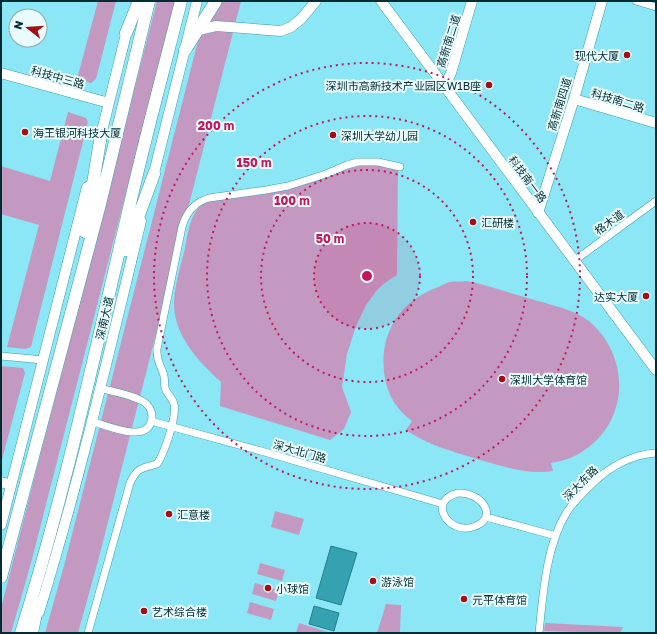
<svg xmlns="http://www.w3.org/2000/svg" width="657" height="634" viewBox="0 0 657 634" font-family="'Golos Text','Noto Sans SC',sans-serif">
  <rect width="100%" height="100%" fill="#8be7f5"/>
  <!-- green -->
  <path fill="#c399c1" d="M98,1h18l-20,78 -5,4 -14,-4z
    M157,1h18l-144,562 -20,70h-10v-25z
    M216,1h25l-143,560 -20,72h-33l20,-71 136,-533z
    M68,112l18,6 2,4 -57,225 -6,2 -18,-2 32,-122 -38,-11v-48l49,15z
    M373,163l25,7 -1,105 -11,7 -9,8 -11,15 -10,21 -9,28 -5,33 9,25 -7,17 -14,11 -110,-34 1,-24c-22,-20 -47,-46 -47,-78 0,-17 7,-39 11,-56 3,-15 5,-35 18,-44 10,-7 43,-7 56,-9 25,-3 49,-12 73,-20 6,-2 11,-5 17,-7 8,-2 16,-3 24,-5z
    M466,281l11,2c20,6 41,12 61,18 17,5 37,9 51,20 43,37 40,103 -9,132 -9,6 -19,8 -29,10l2,8c-27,4 -51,-5 -76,-12 -26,-8 -49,-14 -71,-29l6,-9c-15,-11 -24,-25 -27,-43 -7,-40 11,-73 48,-89 6,-2 12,-6 17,-7 5,-1 11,0 16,-1z
    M1,366l22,2 2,5 -24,90z
    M275,511l29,8 -5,16 -28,-8z
    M260,563l25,7 -3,11 -25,-7z
    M255,583l24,7 -3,11 -24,-7z
    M250,602l24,7 -3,11 -24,-7z
    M386,604l15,1 -1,28h-23z
    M299,623l32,10h-35z
    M545,623l78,4 -3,6 -76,-2z"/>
  <!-- water -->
  <path fill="#34a2b0" stroke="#257f8a" d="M331,546l26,7 -16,52 -25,-7z
    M314,606l25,7 -5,18 -25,-7z"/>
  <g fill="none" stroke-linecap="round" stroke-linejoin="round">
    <!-- street casing -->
    <g stroke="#3c9ba8" stroke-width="8">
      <path id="street" d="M636,1l20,6
        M574,261l82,-60
        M1,356l42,4
        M91,421c15,4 59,25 61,-4 0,-6 -3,-12 -8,-15 -11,-7 -32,-11 -45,-14
        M151,421l110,30 182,53
        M458,493c24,-1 42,25 15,34 -24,8 -47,-26 -15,-34z
        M486,517l70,19
        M88,633l42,-150c7,-15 11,-15 27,-19 7,-10 20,-47 17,-60 -1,-6 -7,-9 -9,-16 -1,-4 0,-8 -1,-12 -3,-12 -8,-14 -7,-27l25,-122c4,-14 13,-25 27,-29l57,-8 22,-4 38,-12 21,-9 11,-3h20l22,5
        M539,633c4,-38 7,-88 28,-121 7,-11 16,-19 25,-28 18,-18 38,-29 64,-31"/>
    </g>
    <!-- secondary casing -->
    <g stroke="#3c9ba8" stroke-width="11">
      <path id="secondary" d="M381,1l275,369
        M198,30l18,-4 65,5 10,-4 10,-8 15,-18
        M1,73l108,30
        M444,88l7,-15 21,-72
        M574,99l82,24
        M99,143l29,-117
        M152,181l45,-180
        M538,213l36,-114 28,-98
        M1,482l10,3
        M1,525l86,-338
        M39,612c40,-129 70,-260 102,-391"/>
    </g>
    <!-- primary casing -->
    <g stroke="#3c9ba8" stroke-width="13">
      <path id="primary" d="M126,33l13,-32
        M185,50l31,-49
        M85,232l16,-97
        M126,250l28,-76
        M1,577l98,-369 50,-207
        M21,633c43,-136 73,-277 106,-416 16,-72 36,-144 54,-216
        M32,633l6,-30"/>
    </g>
    <!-- street -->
    <use href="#street" stroke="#fff" stroke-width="7"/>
    <!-- secondary -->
    <use href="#secondary" stroke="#fff" stroke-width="10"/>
    <!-- primary -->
    <use href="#primary" stroke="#fff" stroke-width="12"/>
  </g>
  <!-- distance rings -->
  <circle cx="367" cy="276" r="53" fill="#c2185b" fill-opacity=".12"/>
  <g fill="none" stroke="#c2185b" stroke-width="2" stroke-dasharray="2 4">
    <circle cx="367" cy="276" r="53"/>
    <circle cx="367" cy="276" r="106"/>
    <circle cx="367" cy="276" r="160"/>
    <circle cx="367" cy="276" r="213"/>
  </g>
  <!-- markers -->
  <g fill="#a50d13" stroke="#eafbfd" stroke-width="1.5">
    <circle cx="627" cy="55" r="4"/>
    <circle cx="489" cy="85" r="4"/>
    <circle cx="25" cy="132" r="4"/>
    <circle cx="333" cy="135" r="4"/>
    <circle cx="473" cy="222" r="4"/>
    <circle cx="646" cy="296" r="4"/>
    <circle cx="502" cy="379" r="4"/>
    <circle cx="169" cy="514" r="4"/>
    <circle cx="373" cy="581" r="4"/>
    <circle cx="268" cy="588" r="4"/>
    <circle cx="464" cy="599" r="4"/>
    <circle cx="144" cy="611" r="4"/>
  </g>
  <g text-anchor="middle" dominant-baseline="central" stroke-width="4" stroke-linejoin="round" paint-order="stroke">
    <!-- street labels -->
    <g font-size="11" fill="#022d32" stroke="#eafbfd">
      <text transform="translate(448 41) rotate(-73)">高新南二道</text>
      <text transform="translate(58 77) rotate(16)">科技中三路</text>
      <text transform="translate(618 100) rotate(17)">科技南二路</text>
      <text transform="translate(559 104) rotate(-73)">高新南四道</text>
      <text transform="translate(528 179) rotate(53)">科技南一路</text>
      <text transform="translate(609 222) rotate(-36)">格木道</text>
      <text transform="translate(104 318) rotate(-77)">深南大道</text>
      <text transform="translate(300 451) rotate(16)">深大北门路</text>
      <text transform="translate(580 483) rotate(-45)">深大东路</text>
    </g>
    <!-- poi labels -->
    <g font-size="11" fill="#022d32" stroke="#eafbfd" text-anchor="start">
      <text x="619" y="55" text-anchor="end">现代大厦</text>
      <text x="481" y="85" text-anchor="end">深圳市高新技术产业园区W1B座</text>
      <text x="33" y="132">海王银河科技大厦</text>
      <text x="341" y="135">深圳大学幼儿园</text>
      <text x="481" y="222">汇研楼</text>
      <text x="638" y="296" text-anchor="end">达实大厦</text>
      <text x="510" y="379">深圳大学体育馆</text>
      <text x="177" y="514">汇意楼</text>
      <text x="381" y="581">游泳馆</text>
      <text x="276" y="588">小球馆</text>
      <text x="472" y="599">元平体育馆</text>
      <text x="152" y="611">艺术综合楼</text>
    </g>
  </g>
  <circle cx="367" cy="276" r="6" fill="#c2185b" stroke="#eafbfd" stroke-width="2"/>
  <g font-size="12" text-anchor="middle" font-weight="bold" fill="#c2185b" stroke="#eafbfd" stroke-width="4" stroke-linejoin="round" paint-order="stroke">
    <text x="216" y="130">200 m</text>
    <text x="254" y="167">150 m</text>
    <text x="292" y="205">100 m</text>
    <text x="330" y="243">50 m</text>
  </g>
  <!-- border -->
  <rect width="657" height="634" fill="none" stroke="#022d32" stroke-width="4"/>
  <!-- north arrow -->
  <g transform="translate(28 28) rotate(287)"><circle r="19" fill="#eafbfd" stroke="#8da9ac"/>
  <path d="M0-3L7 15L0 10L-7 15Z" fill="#a50d13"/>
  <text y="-6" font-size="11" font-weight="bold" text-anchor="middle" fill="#022d32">N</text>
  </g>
</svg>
